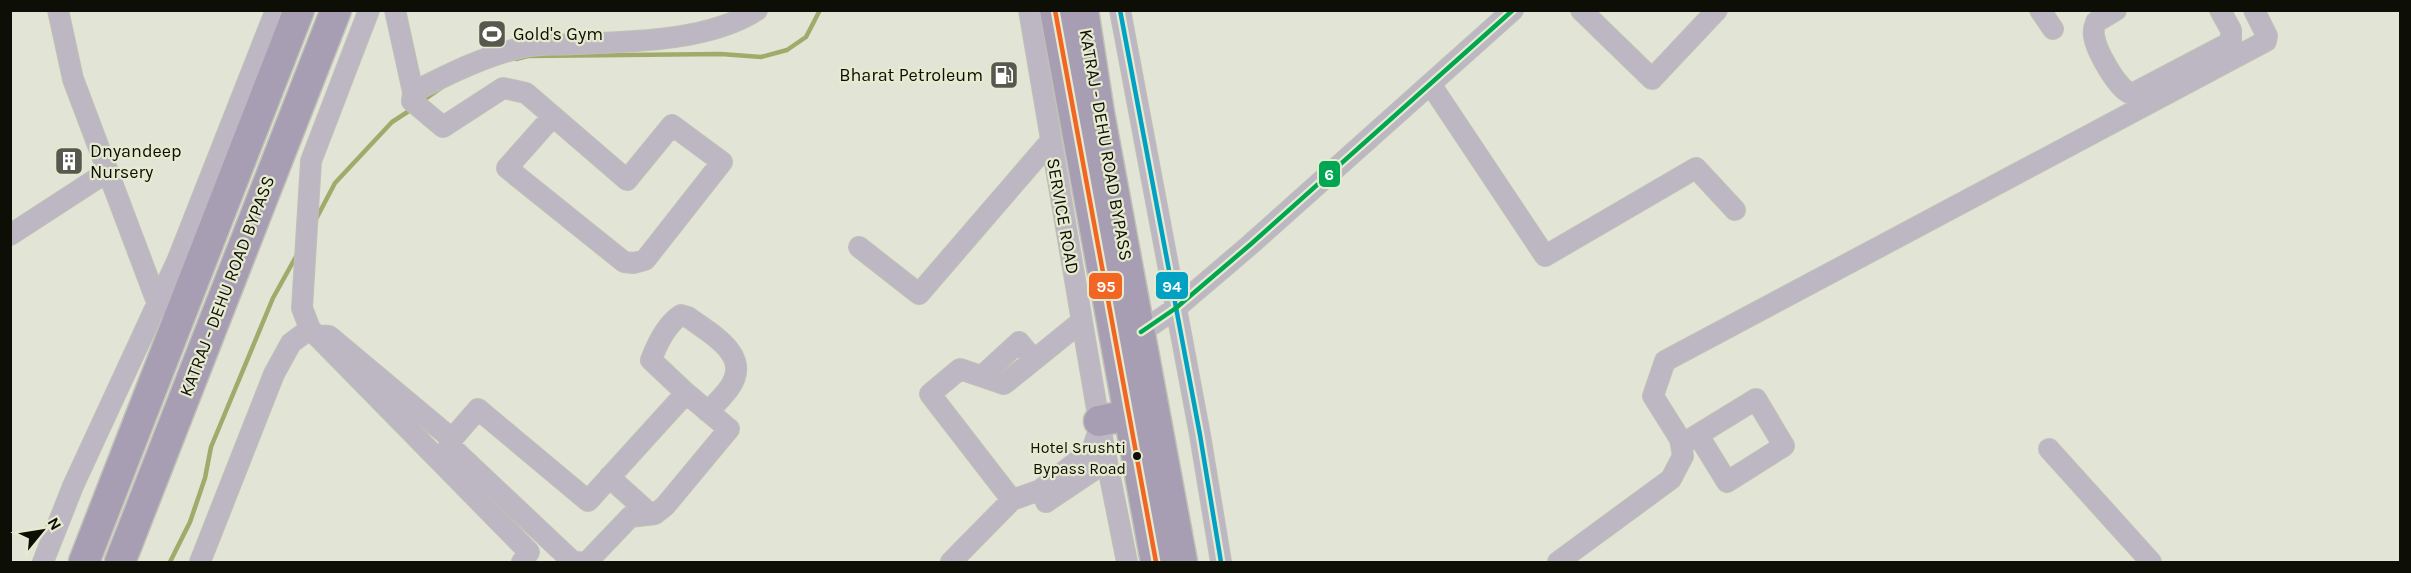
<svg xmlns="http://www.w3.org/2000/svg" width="2411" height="573" viewBox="0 0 2411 573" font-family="Karla,sans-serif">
  <rect width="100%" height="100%" fill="#e2e5d5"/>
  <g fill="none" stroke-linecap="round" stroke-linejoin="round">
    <!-- stream -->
    <path stroke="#a2aa6b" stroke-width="4.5" d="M516,59l12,-3 193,-2 40,3 26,-7 19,-13 14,-27
      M421,102l20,-14
      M315,221l20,-38 57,-61 20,-13
      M170,562l20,-40 15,-44 6,-31 62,-149 25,-45"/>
    <!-- minor casing -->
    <g stroke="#bfc1b6" stroke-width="22">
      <path id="minor" d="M58,10l15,69 84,223 5,5
        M369,10l-58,151 -9,147 8,21 6,6 213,217 -7,10
        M395,10l18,82 -1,9 31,26 60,-39 23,5 101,87 45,-55 50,37 -77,98 -11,3 -10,-1 -117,-94 46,-52
        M1029,10l71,417 27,135
        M1120,10l80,425 21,127
        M1581,10l71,69 65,-69
        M2040,10l13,19
        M2116,10l-20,12c-2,5 -3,9 -2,14 2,14 24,55 38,58l99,-52v-12l-11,-20
        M1431,85l114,171 151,-88 39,42
        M413,92c36,-18 71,-36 111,-45 15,-3 34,-2 50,-3 57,-2 136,-3 183,-34
        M10,235l97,-63
        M859,247l60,47 131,-152
        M1140,333l36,-25 75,-64 262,-234
        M316,335l13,1 123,103 26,-30 110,92 98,-108 43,36 -64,77 -10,8 -25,3 -43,45h-3
        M1034,360l-30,24 -44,-15 -30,25 82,106 28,-10 52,-40 8,-23
        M982,376l37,-34 15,18 48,-39
        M686,393l-35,-33c6,-16 16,-36 30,-45l7,2c21,16 64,37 42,70 -6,9 -15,17 -22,25
        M452,439l-3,6 123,116 6,1
        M1681,445l75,-46 28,47 -57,36 -29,-47
        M2049,449l102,113
        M609,477l41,37
        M1046,502l61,-41
        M43,562l30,-76 105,-227 98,-249
        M200,562l74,-188 17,-31 19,-14
        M951,562l61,-62
        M1558,562l113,-83 12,-23 -3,-17 -27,-43 12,-35 601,-320 1,-5 -13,-26"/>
    </g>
    <!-- highway casing -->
    <g stroke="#bfc1b6" stroke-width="33">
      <path id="highway" d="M1055,10l101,552
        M1083,10l16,103 83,449
        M1099,421l30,-6
        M84,562l215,-552
        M120,562l216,-552"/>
    </g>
    <!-- minor -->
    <use href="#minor" stroke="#bdb7c4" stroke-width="20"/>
    <!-- highway -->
    <use href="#highway" stroke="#a89eb3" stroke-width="30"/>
    <!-- bus-1 casing -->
    <g stroke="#e6ebcf" stroke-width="9">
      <path id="bus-1" d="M1055,10l101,552"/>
    </g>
    <!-- bus-2 casing -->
    <g stroke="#e6ebcf" stroke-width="9">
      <path id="bus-2" d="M1120,10l80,425 21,127"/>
    </g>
    <!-- bus-3 casing -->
    <g stroke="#e6ebcf" stroke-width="9">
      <path id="bus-3" d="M1141,332l35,-24 75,-64 262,-234"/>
    </g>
    <!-- bus-1 -->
    <use href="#bus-1" stroke="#f26522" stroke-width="4.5"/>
    <!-- bus-2 -->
    <use href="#bus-2" stroke="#01a1c4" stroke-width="4.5"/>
    <!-- bus-3 -->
    <use href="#bus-3" stroke="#00a651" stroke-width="4.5"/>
  </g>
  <!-- icons -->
  <defs>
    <g id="stadium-square" transform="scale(1.5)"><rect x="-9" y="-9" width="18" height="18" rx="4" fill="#58594e" stroke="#e6ebcf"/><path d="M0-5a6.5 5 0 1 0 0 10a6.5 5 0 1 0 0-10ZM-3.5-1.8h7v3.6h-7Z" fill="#fff"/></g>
    <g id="fuel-square" transform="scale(1.5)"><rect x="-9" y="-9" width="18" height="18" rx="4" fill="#58594e" stroke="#e6ebcf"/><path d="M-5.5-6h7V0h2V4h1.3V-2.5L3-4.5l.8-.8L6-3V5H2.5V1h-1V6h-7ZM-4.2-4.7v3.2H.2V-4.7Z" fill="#fff"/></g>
    <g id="building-square" transform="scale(1.5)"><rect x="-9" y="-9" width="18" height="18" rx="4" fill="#58594e" stroke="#e6ebcf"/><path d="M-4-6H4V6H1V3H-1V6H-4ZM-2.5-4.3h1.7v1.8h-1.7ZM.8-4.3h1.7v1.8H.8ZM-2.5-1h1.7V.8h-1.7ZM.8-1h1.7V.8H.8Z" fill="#fff"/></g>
  </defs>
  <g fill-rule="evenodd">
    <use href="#stadium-square" x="492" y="34"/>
    <use href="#fuel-square" x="1004" y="75"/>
    <use href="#building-square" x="69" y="161"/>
  </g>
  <!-- markers -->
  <circle fill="#0d0e06" stroke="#e6ebcf" stroke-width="2" cx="1137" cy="456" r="5"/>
  <g text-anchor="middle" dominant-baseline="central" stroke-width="4.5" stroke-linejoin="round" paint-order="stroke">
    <!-- bus labels -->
    <g font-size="16" fill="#0d0e06" stroke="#e6ebcf" text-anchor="end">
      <text x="1126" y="447">Hotel Srushti<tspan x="1126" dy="21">Bypass Road</tspan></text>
    </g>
    <!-- poi labels -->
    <g font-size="18" fill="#0d0e06" stroke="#e6ebcf" text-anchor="start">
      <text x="513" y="34">Gold's Gym</text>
      <text x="983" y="75" text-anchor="end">Bharat Petroleum</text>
      <text x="90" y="151">Dnyandeep<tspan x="90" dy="21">Nursery</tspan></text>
    </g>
    <!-- street labels -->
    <g font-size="18" fill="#0d0e06" stroke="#e6ebcf">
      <text transform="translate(1106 145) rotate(80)">KATRAJ - DEHU ROAD BYPASS</text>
      <text transform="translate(1063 216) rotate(80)">SERVICE ROAD</text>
      <text transform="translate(227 286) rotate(-69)">KATRAJ - DEHU ROAD BYPASS</text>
    </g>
  </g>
  <g stroke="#e6ebcf" stroke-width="2">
    <rect x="1318" y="160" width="23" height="28" rx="6" fill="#00a651"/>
    <rect x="1155" y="271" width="34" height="29" rx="6" fill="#01a1c4"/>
    <rect x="1088" y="272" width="35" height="28" rx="6" fill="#f26522"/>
  </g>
  <g font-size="16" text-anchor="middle" font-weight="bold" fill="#fff">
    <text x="1329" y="180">6</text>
    <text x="1172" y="292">94</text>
    <text x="1106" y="292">95</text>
  </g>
  <!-- border -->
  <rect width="2411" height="573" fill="none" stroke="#0d0e06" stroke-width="24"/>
  <!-- north arrow -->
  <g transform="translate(42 531) rotate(60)" stroke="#e6ebcf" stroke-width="4.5" paint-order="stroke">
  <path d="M0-4.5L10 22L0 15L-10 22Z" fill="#0d0e06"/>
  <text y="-9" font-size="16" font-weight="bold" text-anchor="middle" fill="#0d0e06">N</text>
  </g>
</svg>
